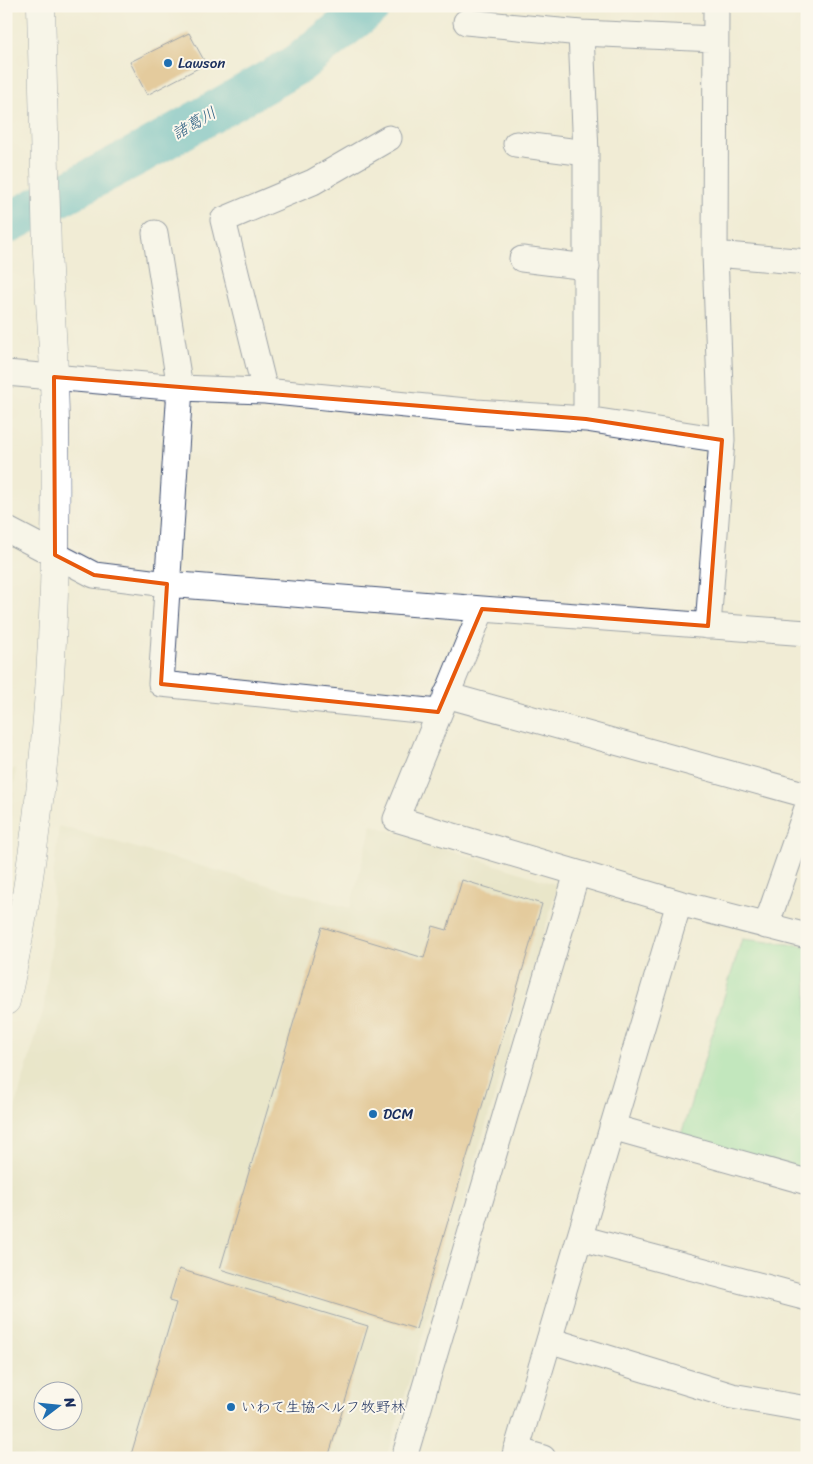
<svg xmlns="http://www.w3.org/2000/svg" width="813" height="1464" viewBox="0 0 813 1464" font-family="Sriracha,'Klee One',sans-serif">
  <rect width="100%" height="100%" fill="#fbf7ec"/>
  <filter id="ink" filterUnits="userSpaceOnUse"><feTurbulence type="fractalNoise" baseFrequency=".02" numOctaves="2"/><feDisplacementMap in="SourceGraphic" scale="10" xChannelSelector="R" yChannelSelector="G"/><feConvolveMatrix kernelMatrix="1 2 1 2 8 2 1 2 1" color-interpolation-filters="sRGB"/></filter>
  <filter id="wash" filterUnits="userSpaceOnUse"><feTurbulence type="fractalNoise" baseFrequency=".0096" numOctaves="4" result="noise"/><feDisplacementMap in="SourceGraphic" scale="20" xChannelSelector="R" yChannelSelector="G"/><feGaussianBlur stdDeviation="1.12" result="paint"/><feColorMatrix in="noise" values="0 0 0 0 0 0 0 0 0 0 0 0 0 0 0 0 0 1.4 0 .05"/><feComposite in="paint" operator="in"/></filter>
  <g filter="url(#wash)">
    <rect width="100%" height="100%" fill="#f1ecd5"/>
    <!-- built -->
    <path fill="#e0ddbb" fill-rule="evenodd" d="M16,768l-10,106v-103z
      M372,825l186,60 -172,573h-380v-319l37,-128 8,-62 2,-73 6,-50 291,82zM42,1392h30v30h-30z"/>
    <!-- green -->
    <path fill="#8bdfa0" stroke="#53877f" d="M742,939l65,7v227l-127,-35z"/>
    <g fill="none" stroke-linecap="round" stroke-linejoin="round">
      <!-- river -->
      <path stroke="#44b2c0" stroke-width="41" d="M6,224l135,-71 157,-89 73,-58"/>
    </g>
    <g id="blocks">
      <!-- building -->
      <path fill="#d5a35a" d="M189,33l17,31 -59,31 -17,-33z
        M462,880l80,24 -126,425 -196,-60 102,-342 102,31 9,-32 14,4z
        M179,1269l189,57 -40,132h-198l46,-155 -7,-2z"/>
    </g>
  </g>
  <g filter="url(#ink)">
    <use href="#blocks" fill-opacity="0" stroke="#3b4b70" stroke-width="1"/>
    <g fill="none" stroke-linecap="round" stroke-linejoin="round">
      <!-- street casing -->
      <g stroke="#3b4b70" stroke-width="27">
        <path id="street" d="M466,22l115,11
          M516,144l70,9
          M155,233l25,155 -19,296 277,28
          M715,254l92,8
          M522,259l65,8
          M6,373l174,15 85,3 211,21 110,7 136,21 -7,-186 1,-248
          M265,391l-42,-171 90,-38 76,-44
          M586,419v-266l-5,-120 134,6
          M6,529l88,46 73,9 315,25 325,24
          M482,609l-86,210 283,84
          M708,626l14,-186
          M446,695l361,100
          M766,926l41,-118
          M612,1127l195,55
          M580,1238l227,60
          M549,1340l183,56 75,13
          M516,1450l27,8
          M404,1458l173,-585
          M514,1458l165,-555 128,33"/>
      </g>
      <!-- secondary casing -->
      <g stroke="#3b4b70" stroke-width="29">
        <path id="secondary" d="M6,1001c45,-204 54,-416 48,-624 -1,-42 -5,-83 -7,-125 -2,-82 -4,-164 -6,-246"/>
      </g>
      <!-- street -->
      <use href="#street" stroke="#fff" stroke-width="25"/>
      <!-- secondary -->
      <use href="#secondary" stroke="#fff" stroke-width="28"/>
    </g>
  </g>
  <!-- marked area -->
  <path d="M0 0H813V1464H0ZM54,377l532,42 136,21 -14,186 -226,-17 -44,103 -277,-28 6,-100 -73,-9 -39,-20z" fill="#f1ecd5" fill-opacity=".55" fill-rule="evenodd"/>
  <path fill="none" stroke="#e8590c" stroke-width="4" stroke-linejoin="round" d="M54,377l532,42 136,21 -14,186 -226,-17 -44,103 -277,-28 6,-100 -73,-9 -39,-20z"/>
  <!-- markers -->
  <g fill="#1f6fb2" stroke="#fbf7ec" stroke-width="2">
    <circle cx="168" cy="63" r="5"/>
    <circle cx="373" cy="1114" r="5"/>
    <circle cx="231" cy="1407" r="5"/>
  </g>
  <g text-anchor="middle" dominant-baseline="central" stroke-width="4" stroke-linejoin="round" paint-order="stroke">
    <!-- poi labels -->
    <g font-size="15" fill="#1b2f5e" stroke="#fbf7ec" text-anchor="start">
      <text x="178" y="63">Lawson</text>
      <text x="383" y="1114">DCM</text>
      <text x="241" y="1407">いわて生協ベルフ牧野林</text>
    </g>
    <!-- water labels -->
    <g font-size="16" font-style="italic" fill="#295d80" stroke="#fbf7ec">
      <text transform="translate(194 123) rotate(-30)">諸葛川</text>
    </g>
  </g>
  <!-- margin -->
  <rect width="813" height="1464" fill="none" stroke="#fbf7ec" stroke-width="25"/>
  <!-- north arrow -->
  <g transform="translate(58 1406) rotate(74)"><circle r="24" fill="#fbf7ec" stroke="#a1a7b3"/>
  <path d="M0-4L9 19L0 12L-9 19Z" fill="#1f6fb2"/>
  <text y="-8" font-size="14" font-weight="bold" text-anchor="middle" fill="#1b2f5e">N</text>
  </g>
</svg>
